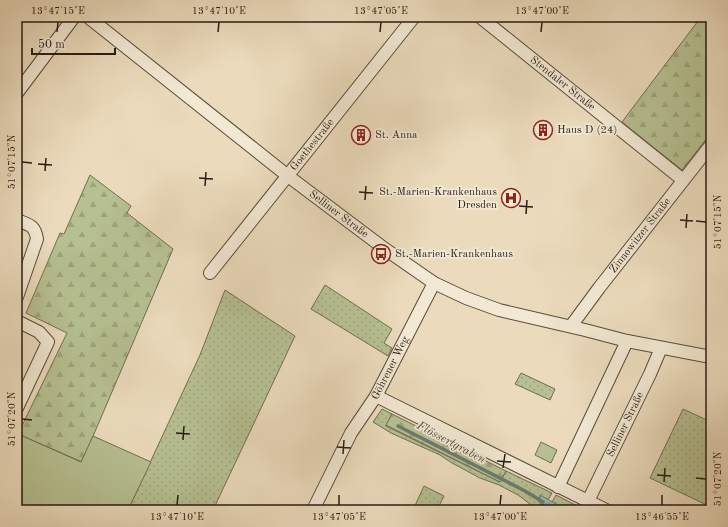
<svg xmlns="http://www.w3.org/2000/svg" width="728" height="527" viewBox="0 0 728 527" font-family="'Old Standard TT',serif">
  <defs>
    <pattern id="grass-dots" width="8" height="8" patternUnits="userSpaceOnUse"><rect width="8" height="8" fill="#b6c092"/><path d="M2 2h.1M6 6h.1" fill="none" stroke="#9ca47d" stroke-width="1.8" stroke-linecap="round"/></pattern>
    <pattern id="forest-firs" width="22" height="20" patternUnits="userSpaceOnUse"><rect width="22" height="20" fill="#b6c092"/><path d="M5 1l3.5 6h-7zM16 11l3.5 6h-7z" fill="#9ca47d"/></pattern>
    <pattern id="water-waves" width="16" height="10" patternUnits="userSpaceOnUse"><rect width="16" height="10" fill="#98bbaf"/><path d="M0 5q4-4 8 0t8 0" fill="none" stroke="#83a096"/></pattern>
  </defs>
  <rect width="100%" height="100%" fill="#ebdbbc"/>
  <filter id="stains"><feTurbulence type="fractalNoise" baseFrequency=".005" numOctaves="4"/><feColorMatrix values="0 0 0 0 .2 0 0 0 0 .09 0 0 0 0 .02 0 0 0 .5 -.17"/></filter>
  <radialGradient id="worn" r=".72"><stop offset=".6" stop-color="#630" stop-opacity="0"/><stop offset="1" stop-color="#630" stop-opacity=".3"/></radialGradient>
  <!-- grass -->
  <path fill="url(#grass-dots)" stroke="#6f6e52" d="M325,285l67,44 -8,14 8,5 -4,8 -77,-47z
    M225,290l70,46 -82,174h-85l72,-155z
    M521,373l34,16 -5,11 -35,-16z
    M382,409l10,5 -6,12 114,56 6,-11 46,22 -4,7 -8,-4 -1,6 4,4 -2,4h-3l-20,-15 -19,-10 -19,-7 -28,-15 -12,-8 -49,-22 -18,-11z
    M683,409l28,13v85l-61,-29z
    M424,486l20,10 -7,14h-24z"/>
  <!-- forest -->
  <path fill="url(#forest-firs)" stroke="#6f6e52" d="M701,17h10v116l-29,37 -60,-48z
    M90,175l41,31 -4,7 46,36 -91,213 -64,-28 49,-101 -41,-20 34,-80 4,1z
    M392,414l114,57 -6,11 -114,-57z
    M556,495l29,15h-18l-15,-8z"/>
  <!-- garden -->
  <path fill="#b6c092" stroke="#6f6e52" d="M18,434l63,28 12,-26 58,26 -23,48h-111z
    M541,442l16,8 -6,13 -16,-8z"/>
  <!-- water -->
  <path fill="url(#water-waves)" stroke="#6b7b70" d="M540,495l27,15h-17l-11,-8z"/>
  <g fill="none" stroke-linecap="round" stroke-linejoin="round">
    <!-- stream -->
    <path stroke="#6b7b70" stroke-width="3.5" d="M398,426l127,65 18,11"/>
    <!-- minor casing -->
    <g stroke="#594b3c" stroke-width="14">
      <g id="minor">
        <path id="s1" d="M88,17l200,159 97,73 49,34 32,15 33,12 86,20 42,11 84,16"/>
        <path id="s2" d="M480,17l203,163"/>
        <path d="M17,93l57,-76"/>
        <path d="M17,220c12,5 18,5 20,19l-20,58"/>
        <path id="s3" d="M210,273l204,-256"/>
        <path d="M17,321l22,11 9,10 -31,66"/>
        <path id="s4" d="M571,326l28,-38 112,-143"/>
        <path d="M376,396l230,114"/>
        <path d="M558,487l69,-146"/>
        <path id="s5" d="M588,501l62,-127 11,-26"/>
        <path id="s6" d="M313,510l38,-77 25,-37 58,-113"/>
      </g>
    </g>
    <!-- minor -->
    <use href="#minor" stroke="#f2e8d3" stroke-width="12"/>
  </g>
  <!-- ticks -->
  <path fill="none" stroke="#281b12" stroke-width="1.5" d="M57,32l1,-10M218,32l1,-10M380,32l1,-10M541,32l1,-10M22,162l10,1M38,164l14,1M45,171l1,-13M199,178l14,1M205,186l1,-14M359,192l14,1M365,200l1,-14M519,206l14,1M526,214l1,-14M680,220l13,1M696,221l10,1M686,228l1,-14M22,419l10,1M176,433l14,1M183,440l1,-14M337,447l14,1M343,454l1,-14M497,461l14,1M503,468l2,-14M657,475l14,1M696,478l10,1M664,482l1,-14M177,505l1,-10M339,505v-10M500,505l1,-10M662,505v-10"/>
  <!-- icons -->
  <defs>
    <g id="building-ring" transform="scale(1)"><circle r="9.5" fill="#f2e8d3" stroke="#8f2418" stroke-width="1.5"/><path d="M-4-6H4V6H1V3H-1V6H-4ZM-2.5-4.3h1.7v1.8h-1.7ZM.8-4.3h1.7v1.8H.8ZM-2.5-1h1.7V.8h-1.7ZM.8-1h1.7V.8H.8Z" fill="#8f2418"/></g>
    <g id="hospital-ring" transform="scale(1)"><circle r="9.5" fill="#f2e8d3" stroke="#8f2418" stroke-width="1.5"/><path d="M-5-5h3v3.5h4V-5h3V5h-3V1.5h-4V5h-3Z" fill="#8f2418"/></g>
    <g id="bus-ring" transform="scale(1)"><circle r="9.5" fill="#f2e8d3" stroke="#8f2418" stroke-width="1.5"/><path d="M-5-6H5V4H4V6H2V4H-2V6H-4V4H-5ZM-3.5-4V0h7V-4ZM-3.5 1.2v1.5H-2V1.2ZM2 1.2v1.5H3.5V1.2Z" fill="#8f2418"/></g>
  </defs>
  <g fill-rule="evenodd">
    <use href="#building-ring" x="543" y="130"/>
    <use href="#building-ring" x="361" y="135"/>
    <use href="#hospital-ring" x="511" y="198"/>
    <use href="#bus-ring" x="381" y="254"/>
  </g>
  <g text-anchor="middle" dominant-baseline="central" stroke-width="3.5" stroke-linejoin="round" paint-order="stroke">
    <!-- street labels -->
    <g font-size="11" fill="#281b12" stroke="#f2e8d3">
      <text stroke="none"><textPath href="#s2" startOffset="106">Stendaler Straße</textPath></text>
      <text stroke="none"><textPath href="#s3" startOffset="164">Goethestraße</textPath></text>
      <text stroke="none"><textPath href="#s1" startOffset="319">Selliner Straße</textPath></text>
      <text stroke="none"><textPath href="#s4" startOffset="114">Zinnowitzer Straße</textPath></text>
      <text stroke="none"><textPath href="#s6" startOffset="162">Göhrener Weg</textPath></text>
      <text stroke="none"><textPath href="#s5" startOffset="85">Selliner Straße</textPath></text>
    </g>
    <!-- poi labels -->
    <g font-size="11" fill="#281b12" stroke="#f2e8d3" text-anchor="start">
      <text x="557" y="130">Haus D (24)</text>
      <text x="375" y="135">St. Anna</text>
      <text x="497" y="192" text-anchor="end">St.-Marien-Krankenhaus<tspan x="497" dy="13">Dresden</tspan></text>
      <text x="395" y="254">St.-Marien-Krankenhaus</text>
    </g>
    <!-- water labels -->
    <g font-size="12" font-style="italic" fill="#4a4b41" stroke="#f2e8d3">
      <text transform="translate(451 443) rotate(28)">Flössertgraben</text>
    </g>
  </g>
  <!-- margin -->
  <rect width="728" height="527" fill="none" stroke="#ebdbbc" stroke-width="44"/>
  <!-- scale -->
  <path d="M32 48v6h83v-6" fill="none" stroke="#281b12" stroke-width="2"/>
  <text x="38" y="48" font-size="12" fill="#281b12" stroke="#f2e8d3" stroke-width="3" paint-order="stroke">50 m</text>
  <rect x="22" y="22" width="684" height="483" fill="none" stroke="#281b12" stroke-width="1.5"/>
  <g font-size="10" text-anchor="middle" fill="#281b12">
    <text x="58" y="14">13°47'15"E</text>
    <text x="219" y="14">13°47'10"E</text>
    <text x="381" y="14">13°47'05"E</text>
    <text x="542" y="14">13°47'00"E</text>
    <text transform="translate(11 162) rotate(-90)" y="4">51°07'15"N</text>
    <text transform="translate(717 222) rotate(-90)" y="4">51°07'15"N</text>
    <text transform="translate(11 419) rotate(-90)" y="4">51°07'20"N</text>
    <text transform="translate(717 479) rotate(-90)" y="4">51°07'20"N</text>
    <text x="177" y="520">13°47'10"E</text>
    <text x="339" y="520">13°47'05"E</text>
    <text x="500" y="520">13°47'00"E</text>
    <text x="662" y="520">13°46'55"E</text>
  </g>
  <rect width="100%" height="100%" filter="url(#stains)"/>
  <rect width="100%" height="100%" fill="url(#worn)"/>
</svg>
